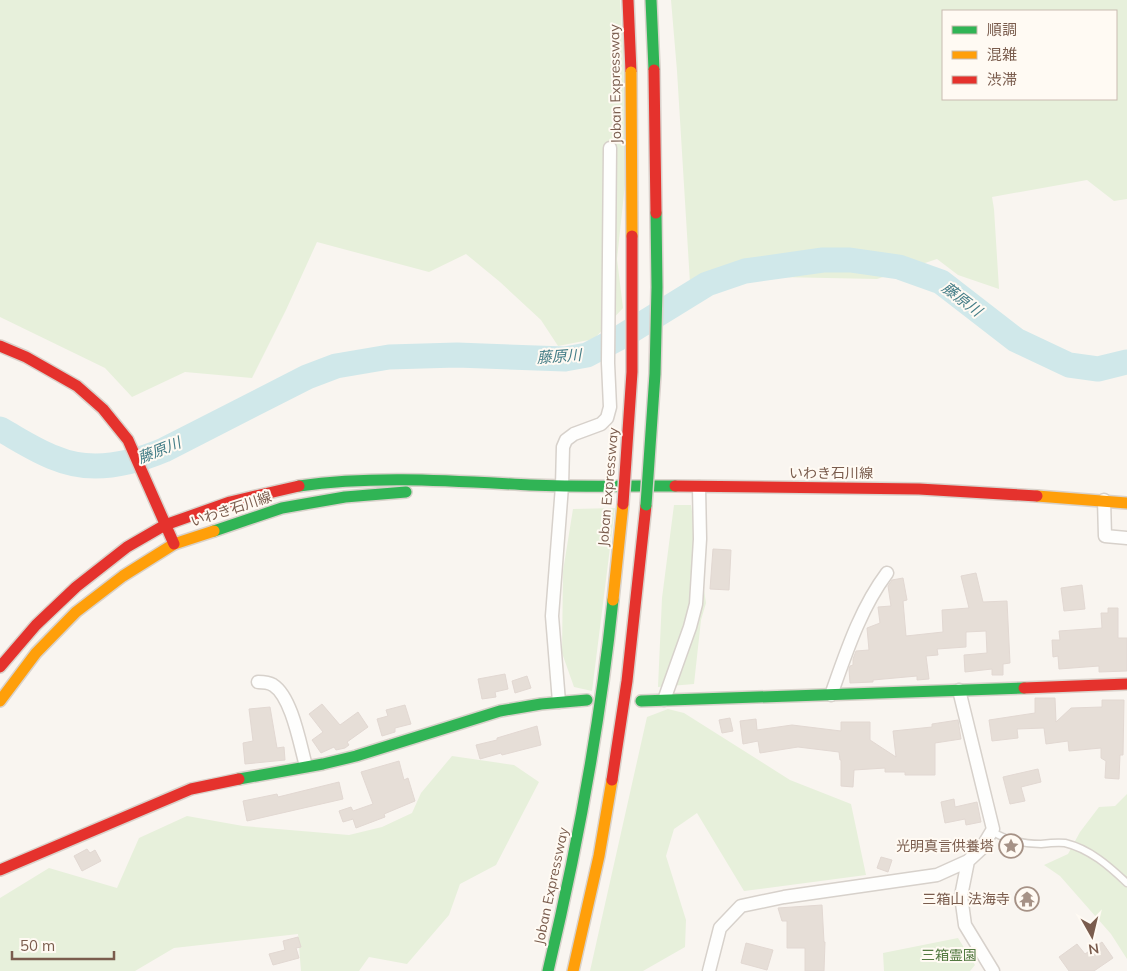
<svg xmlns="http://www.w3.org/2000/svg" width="1127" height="971" viewBox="0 0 1127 971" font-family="Mulish,'Noto Sans JP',sans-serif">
  <rect width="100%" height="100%" fill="#f9f5f0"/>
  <!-- green -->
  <path fill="#e7f0db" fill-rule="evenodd" d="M0,0h620l9,147 -12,112 6,49 -29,31 -36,7 -17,-26 -41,-38 -34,-28 -37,18 -112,-30 -31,68 -34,68 -67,-6 -53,25 -27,-29 -105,-51z
    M671,0h456v199l-13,2 -27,-21 -95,17 2,12 5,80 -41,-14 -21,-16 -60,20 -100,-2 -87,6 -13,-212zM943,11h173v88h-173z
    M674,505h17l15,98 -5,17 -7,64 -36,3 4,-89z
    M615,508l-23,183 -18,-4 -12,-34 1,-82 10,-62z
    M668,709l16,4 106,67 61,24 15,71 -122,16 -47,-78 -23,16 -8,27 20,64 -1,27 -42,24h-53l57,-254z
    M452,756l62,9 25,17 -43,83 -36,19 -11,31 -42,49 -38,-7 -10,14h-58l-3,-37 -124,14 -39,23h-135v-73l49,-30 68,20 22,-50 48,-22 56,10 106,9 33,-8 30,-14 9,-20z
    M1127,794v165l-16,-25 -51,-58 -16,-11 24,-11 12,-22 19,-25 16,-1z
    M958,938l17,27 -5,6h-86l-1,-18z"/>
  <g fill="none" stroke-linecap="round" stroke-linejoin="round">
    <!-- river -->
    <path stroke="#d0e8ea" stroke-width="25" d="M0,429c18,10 36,22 55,29 35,15 76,6 109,-8l143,-73 29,-11 53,-9 68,-2 108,4 22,-4 34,-18 86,-53 38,-13 78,-11h27l49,7 42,15 75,58 53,25 29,4 29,-7"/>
  </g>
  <!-- building -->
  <path fill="#e6ded7" stroke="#e2d8d2" d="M713,549l18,1 -2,40 -19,-1z
    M976,573l7,29 24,-1 3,62 -7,1v11h-11v-6l-27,3 -1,-17 23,-2 -1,-22 -20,1v15l-29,2 1,6 -12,1 3,23 -12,1v-4l-44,4v2l-23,1 -1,-14 1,-3 3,-1v-6l3,-8 13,-1 -2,-22 13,-5 -2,-16 13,-1 -3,-20 4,-6 11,-2 4,22 -4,1 3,35 37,-4 -1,-22 27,-2 -8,-32z
    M1082,585l3,24 -21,2 -3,-23z
    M1108,608h10v30h9v33l-28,1v-6l-40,3 -1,-13 -5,1 -1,-17h8l-1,-9 43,-3 -1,-15h7z
    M505,674l3,15 -13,3 1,5 -14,2 -4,-20z
    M527,676l4,12 -16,5 -3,-12z
    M1035,698h20l1,24 15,-14 31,-1v-7h22l-1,55h-3l-1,24 -14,-1 1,-17 -5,-3v-10l-32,3 -1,-10 -22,3 -2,-16 -27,1 1,9 -26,3 -3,-21 46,-7z
    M322,704l18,21 18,-13 10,15 -21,15 2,3 -4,3 -9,2 -2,-3 -13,6 -9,-13 11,-8 -14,-18z
    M405,705l6,19 -16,4v4l-13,4 -5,-17 11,-3 -2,-6z
    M270,707l7,41 7,-1 1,13 -40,4 -2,-21 10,-2 -4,-32z
    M730,718l3,13 -11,2 -3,-13z
    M756,719l1,11 35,-5 49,6v-9h29v18l26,17 -3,-26 39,-4v-3l26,-4 3,19 -26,4v32h-30v-3h-20v-4l-31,2 -1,17 -12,-1v-26h-1l-1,-8 -41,-5 -38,6 -2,-12 -15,3 -3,-23z
    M537,726l4,19 -39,10 -1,-2 -21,6 -4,-14 21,-5v-2z
    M399,761l5,19 4,-2 7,23 -31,13 1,3 -29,11 -3,-9 -10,3 -4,-11 12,-4 2,4 20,-7 -12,-32z
    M1038,769l3,13 -20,5 4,14 -15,3 -7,-27z
    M339,782l4,17 -96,22 -4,-20 34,-7 1,3z
    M954,799l1,8 22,-5 4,20 -15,3 -1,-6 -20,4 -4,-21z
    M87,849l3,4 5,-3 6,11 -19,10 -8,-15z
    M881,857l11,3 -4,12 -11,-4z
    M822,905l2,37h1l-1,29h-19v-23h-18v-27h-5l-4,-13z
    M298,937l3,10 -5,1 3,10 -26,7 -4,-11 16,-4 -2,-9z
    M1102,942l11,16 -19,13h-25l-10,-14 18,-13 8,10z
    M746,943l27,7 -6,20 -26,-7z"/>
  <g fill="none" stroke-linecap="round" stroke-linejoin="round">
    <!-- lane casing -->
    <g stroke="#d7d1cb" stroke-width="9">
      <path id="lane" d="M993,832c15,9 31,12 48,12 8,-1 17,-2 24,-1 25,6 44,23 62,40"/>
    </g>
    <!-- street casing -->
    <g stroke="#d7d1cb" stroke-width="15">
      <path id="street" d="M1104,500l1,36 22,2
        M258,682c5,0 10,0 15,3 19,12 27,60 33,81
        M831,695c15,-42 29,-86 56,-122
        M664,700l26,-73 6,-23 4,-65 -1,-52
        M559,702l-7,-86 10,-130 1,-39 3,-7 8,-6 27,-10 6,-6 3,-11 -2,-44 2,-215
        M968,861l-7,35 4,29 28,46
        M709,971l11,-43 21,-22 43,-9 153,-22 31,-14 13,-12 12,-20 -34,-139"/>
    </g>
    <!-- fast casing -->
    <g stroke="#d9d2cb" stroke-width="14">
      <path id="fast" d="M651,0l3,70
        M299,486c76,-11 154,-5 231,-1 48,2 97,1 145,1
        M214,531l68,-23 63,-11 61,-5
        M641,701l383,-13
        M239,779l84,-15 33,-8 144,-45 41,-7 46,-4
        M548,971c29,-122 52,-246 65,-371"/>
    </g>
    <!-- slow casing -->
    <g stroke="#d9d2cb" stroke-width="14">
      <path id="slow" d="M1037,496l90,7
        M613,600l10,-96
        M0,701l36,-48 40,-41 47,-36 51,-32 40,-13
        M573,971l26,-115 13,-76"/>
    </g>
    <!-- jam casing -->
    <g stroke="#d9d2cb" stroke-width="14">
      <path id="jam" d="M628,0l3,72
        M0,346l26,11 51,29 26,23 25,31 46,104
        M675,486l244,3 118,7
        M0,667l36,-42 40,-38 51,-40 38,-22 65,-23 69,-16
        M1024,688l103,-4
        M612,780l15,-99 19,-176
        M0,870l191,-81 48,-10"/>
    </g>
    <!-- lane -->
    <use href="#lane" stroke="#fefefd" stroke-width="6"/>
    <!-- street -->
    <use href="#street" stroke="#fefefd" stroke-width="12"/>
    <!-- fast -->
    <use href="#fast" stroke="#30b455" stroke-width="11"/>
    <!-- slow -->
    <use href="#slow" stroke="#ff9f0a" stroke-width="11"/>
    <!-- jam -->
    <use href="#jam" stroke="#e5322d" stroke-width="11"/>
    <!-- fast-bridge casing -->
    <g stroke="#dad1cc" stroke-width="14" stroke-linecap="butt">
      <path id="fast-bridge" d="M646,505l9,-131 2,-87 -1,-74"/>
    </g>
    <!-- slow-bridge casing -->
    <g stroke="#dad1cc" stroke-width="14" stroke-linecap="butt">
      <path id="slow-bridge" d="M631,72l1,164"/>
    </g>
    <!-- jam-bridge casing -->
    <g stroke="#dad1cc" stroke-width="14" stroke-linecap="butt">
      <path id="jam-bridge" d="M654,70l2,143
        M623,504l9,-132v-136"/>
    </g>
    <!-- fast-bridge -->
    <use href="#fast-bridge" stroke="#30b455" stroke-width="11"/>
    <!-- slow-bridge -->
    <use href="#slow-bridge" stroke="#ff9f0a" stroke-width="11"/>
    <!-- jam-bridge -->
    <use href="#jam-bridge" stroke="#e5322d" stroke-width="11"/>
  </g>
  <!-- icons -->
  <defs>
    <g id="sight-ring" transform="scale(1.25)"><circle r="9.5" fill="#fffaf3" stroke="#a69286" stroke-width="1.5"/><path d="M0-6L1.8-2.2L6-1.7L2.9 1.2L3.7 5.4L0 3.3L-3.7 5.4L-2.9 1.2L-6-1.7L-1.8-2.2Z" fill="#a69286"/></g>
    <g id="temple-ring" transform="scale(1.25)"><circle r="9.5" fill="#fffaf3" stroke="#a69286" stroke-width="1.5"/><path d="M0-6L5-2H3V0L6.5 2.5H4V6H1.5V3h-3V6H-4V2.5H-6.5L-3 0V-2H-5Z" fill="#a69286"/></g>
  </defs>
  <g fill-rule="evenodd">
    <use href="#sight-ring" x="1011" y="846"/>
    <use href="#temple-ring" x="1027" y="899"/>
  </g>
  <g text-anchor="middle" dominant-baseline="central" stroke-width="4" stroke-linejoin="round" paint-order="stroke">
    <!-- street labels -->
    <g font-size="14" fill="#7a5c4d" stroke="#fffaf3">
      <text transform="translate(615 84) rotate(-91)">Joban Expressway</text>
      <text x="831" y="473">いわき石川線</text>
      <text transform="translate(608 487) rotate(-85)">Joban Expressway</text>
      <text transform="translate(231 509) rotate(-18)">いわき石川線</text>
      <text transform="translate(551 886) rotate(-78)">Joban Expressway</text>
    </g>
    <!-- poi labels -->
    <g font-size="14" fill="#7a5c4d" stroke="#fffaf3" text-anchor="end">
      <text x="994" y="846">光明真言供養塔</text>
      <text x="1010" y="899">三箱山 法海寺</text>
    </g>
    <!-- park labels -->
    <g font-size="14" fill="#537a41" stroke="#fffaf3">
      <text x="949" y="955">三箱霊園</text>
    </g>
    <!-- water labels -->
    <g font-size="15" font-style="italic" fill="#437c86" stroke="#fffaf3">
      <text transform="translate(962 299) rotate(37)">藤原川</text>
      <text transform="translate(559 356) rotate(-4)">藤原川</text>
      <text transform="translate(159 450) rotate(-22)">藤原川</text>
    </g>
  </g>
  <!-- legend -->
  <rect x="942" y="10" width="175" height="90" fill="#fffaf3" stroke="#cabbb1"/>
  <rect x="952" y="26" width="25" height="8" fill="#30b455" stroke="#cabbb1"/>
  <text x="987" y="35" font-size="15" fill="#7a5c4d">順調</text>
  <rect x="952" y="51" width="25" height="8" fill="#ff9f0a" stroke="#cabbb1"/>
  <text x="987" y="60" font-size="15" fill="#7a5c4d">混雑</text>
  <rect x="952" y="76" width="25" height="8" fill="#e5322d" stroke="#cabbb1"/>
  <text x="987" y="85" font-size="15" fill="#7a5c4d">渋滞</text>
  <!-- north arrow -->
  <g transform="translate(1092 936) rotate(172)" stroke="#fffaf3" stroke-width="4" paint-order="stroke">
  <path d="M0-4L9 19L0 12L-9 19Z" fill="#7a5c4d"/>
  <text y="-8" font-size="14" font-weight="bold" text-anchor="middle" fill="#7a5c4d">N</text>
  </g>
  <!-- scale -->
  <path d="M12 951v8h102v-8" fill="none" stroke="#7a5c4d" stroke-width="2.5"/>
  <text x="20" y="951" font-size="15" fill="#7a5c4d" stroke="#fffaf3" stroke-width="4" paint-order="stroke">50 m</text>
</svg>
